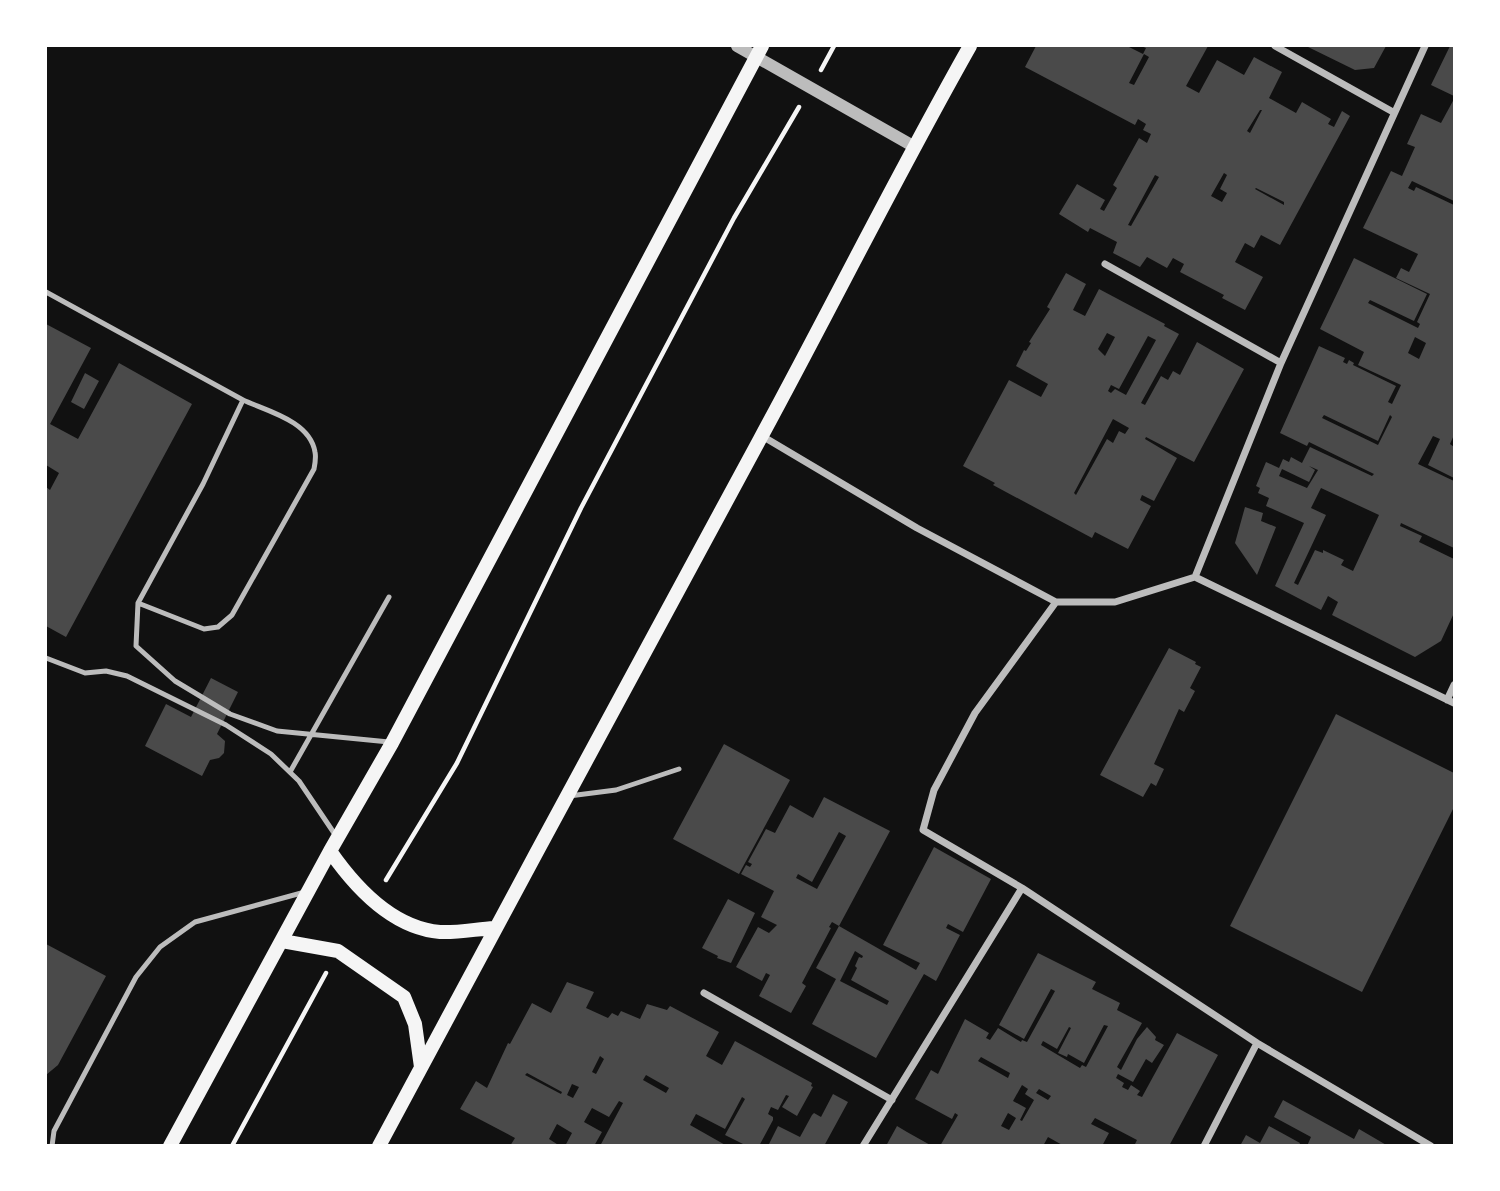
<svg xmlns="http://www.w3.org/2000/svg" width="1500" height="1191" viewBox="0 0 1500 1191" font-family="'Archivo Narrow',sans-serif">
  <rect width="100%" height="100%" fill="#111"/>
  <!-- building -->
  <path fill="#4a4a4a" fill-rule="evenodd" d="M1036,46h91l16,8 3,-6 -5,-2h67l-22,40 13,7 18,-33 27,15 10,-18 28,15 -13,26 27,15 6,-11 29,17 -3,5 6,3 8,-16 8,5 -70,129 -19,-10 -7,13 -9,-5 -10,19 28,15 -18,33 -23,-12 2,-3 -44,-23 4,-8 -11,-6 -6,10 -20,-11 -7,10 -27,-14 4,-11 -27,-14 -2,4 -29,-18 18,-30 28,16 -5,9 4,2 13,-23 -4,-3 26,-47 8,5 4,-9 -8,-4 3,-6 -8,-5 -3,6 -110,-58zM1144,54l5,3 -15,28 -5,-2zM1260,110h2l-12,23 -3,-2zM1224,173l3,2 -7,14 7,4 -5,9 -11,-6zM1155,175l4,2 -28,49 -3,-1zM1256,188l28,14v3l-29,-16z
    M1306,46h80l-12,22 -19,2z
    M1450,46h4v50l-23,-11z
    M1454,99v102l-42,-20 -4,7 6,3 2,-4 38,18v230l-4,9 4,3v31l-26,-13 12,-26 -7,-3 -15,28 36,17v67l-53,-25 -1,3 22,10 -3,6 35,17v54l-13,28 -26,16 -83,-42 6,-13 -10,-6 -7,14 -46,-24 29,-63 -38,-17 3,-8 -11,-5 2,-5 -4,-2 10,-24 13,6 4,-9 6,3 2,-5 11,6 8,-16 62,29 2,-2 -65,-32 -2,4 -27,-13 39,-87 26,12 -2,4 4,2 2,-4 5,3 -1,2 43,21 -8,16 4,2 9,-19 -43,-20 6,-13 -44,-23 34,-71 73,36 -13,27 -44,-21 -2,3 50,25 2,-4 -3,-2 13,-28 -34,-16 5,-10 8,4 9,-18 -55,-26 28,-57 11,5 13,-29 -8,-3 14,-30 20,9zM1415,337l11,6 -7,16 -11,-6zM1324,415l54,26 12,-26 2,2 -14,28 -56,-27zM1309,466l9,4 -11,18 -28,-12 3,-7 27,13 6,-12zM1321,488l58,27 -26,56 -12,-6 3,-5 -21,-10v3l-8,-3 -17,35 -4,-2 32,-68 -15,-7z
    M1066,273l20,11 -13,26 12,6 14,-27 66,35 -1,2 15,8 -38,69 4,2 16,-29 7,4 5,-9 7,4 17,-33 47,27 -50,93 -48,-25 -1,2 32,19 -23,43 -12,-6 -2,5 11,6 -23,43 -33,-17 -3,6 -99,-53 2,-2 -32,-17 46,-86 32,17 7,-13 -32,-18 8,-16 2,1 5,-8 -2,-1 21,-33 -3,-2zM1107,333l8,4 -10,19 -7,-7zM1148,336l8,4 -30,55 -11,-6 -4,4 -3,-2 3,-6 8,4zM1113,419l16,9 -4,6 -6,-3 -6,12 -6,-4 -31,56 -2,-2z
    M46,324l45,24 -41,76 28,15 41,-76 73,41 -126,233 -20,-11v-139l4,3 9,-17 -13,-8z
    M85,373l14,8 -15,28 -13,-7z
    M1245,507l18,6 -2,8 15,6 -19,48 -22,-32z
    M1169,648l27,14 -1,2 6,3 -11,21 5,3 -11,21 -5,-3 -25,55 10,5 -8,17 -5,-3 -8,14 -43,-22z
    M211,678l27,14 -21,42 8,7 -1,12 -5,5 -9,2 -8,16 -57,-30 21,-42 25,13z
    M1336,714l118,59v34l-92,185 -132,-66z
    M724,744l66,36 -51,94 -66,-35z
    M824,797l66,34 -51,95 -7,-4 -3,5 2,1 -29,55 4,3 -15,27 -32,-17 11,-21 -4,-2 -4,8 -26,-14 22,-40 11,6 8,-8 -16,-8 13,-26 -33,-17 5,-9 4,2 2,-3 -4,-2 18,-33 9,4 15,-28 23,13zM839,832l7,4 -29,53 -21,-11 2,-4 14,8z
    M934,847l57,32 -28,53 -15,-8 -2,4 14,7 -24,46 -12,-7 -48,84 -64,-34 24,-45 -20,-11 23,-42 77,44 4,-7 -37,-18zM855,951l8,5 -1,2 -3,-1 -4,9 2,2 -6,12 38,21 -2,4 -47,-24z
    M728,899l27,14 -24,50 -14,-5 1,-2 -16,-8z
    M46,944l60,32 -48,89 -12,10z
    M1038,953l58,29 -4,7 28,14 -3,7 25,13 -25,44 4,3 16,-31 10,-12 9,10 -1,3 9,5 -12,18 -6,-4 -13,23 -15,-8 -2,4 8,5 -2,4 6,3 3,-5 9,6 -3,4 5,2 35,-64 41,22 -49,91h-35l3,-6 -42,-22 -4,6 18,9 -7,13h-38l-16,-9 -5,9h-103l18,-31 -3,-2 -3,6 -37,-20 16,-29 7,4 27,-55 24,14 -3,5 4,2 8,-12 23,14 1,-2 5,2 28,-51 -4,-2 -27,50 -25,-14zM1104,1025l4,1 -22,41 -4,-2 -2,3 -39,-23 2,-4 14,8 12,-22 2,1 -13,25 9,4 1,-3 16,9zM981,1057l29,16 -2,5 -30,-17zM1022,1085l6,4 -3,5 9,6 -12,21 -2,-1 6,-12 -13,-7zM1039,1089l12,7 -3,4 -12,-7zM1008,1113l8,5 -7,12 -8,-4z
    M567,982l27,10 -8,16 22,10 4,-5 6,3 3,-5 19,8 7,-15 20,6 3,-4 49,26 -13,24 16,9 13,-24 77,42 -1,3 2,1 -16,29 -15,-9 7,-11 -3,-1 -8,15 -7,-3 -3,7 5,3v3l-14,26h-12l-22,-11 20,-36 -3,-2 -17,32 -29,-15 -6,11 37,21h-127l23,-43 -4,-2 -10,16 -17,-9 -8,14 18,10 -8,14h-29l7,-13 -15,-9 -8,15 11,7h-50l5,-8 -55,-29 16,-28 11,7 21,-45 2,1 22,-41 19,10zM600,1056l4,3 -8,15 -4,-2zM527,1073l35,19 -1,2 -36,-19zM646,1075l23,13 -3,5 -23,-13zM572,1084l7,3 -6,11 -6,-3z
    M833,1094l15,8 -24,44h-56l10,-20 22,11 12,-22 2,-2 7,4z
    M1283,1100l71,39 5,-10 29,17h-81l4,-9 -37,-20z
    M897,1126l10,6 25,14h-46z
    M1269,1126l31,17 -1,3h-59l6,-11 14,8z"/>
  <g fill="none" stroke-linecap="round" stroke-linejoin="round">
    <!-- path -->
    <path stroke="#f5f5f5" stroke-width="4.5" d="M821,70l13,-24
      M386,880l71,-117 124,-255 153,-290 65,-111
      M232,1146l94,-173"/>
    <!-- service -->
    <path stroke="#bcbcbc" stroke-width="5" d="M46,292l197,108 -40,84 -65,119 -2,43 39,35 55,33 47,17 112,11
      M138,603l66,26 14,-2 14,-12 82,-146c1,-5 2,-12 1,-17 -5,-31 -48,-41 -72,-52
      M46,658l39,15 21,-2 21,5 99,49 45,29 28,27 37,55
      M290,772l99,-175
      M569,796l47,-6 63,-21
      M52,1146l2,-15 82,-154 24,-30 35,-25 110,-30"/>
    <!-- minor -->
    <path stroke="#bcbcbc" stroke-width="7" d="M1275,46l118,66
      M1105,264l176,99
      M762,436l155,92 139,74h59l80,-25 259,126
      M1195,577l86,-214 144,-317
      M1056,602l-81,111 -41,77 -11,40 99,58 235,155 174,103
      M1447,700l7,-15
      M704,993l188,107
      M863,1146l159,-258
      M1204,1146l53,-103"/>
    <!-- tertiary -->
    <path stroke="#bcbcbc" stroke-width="12" d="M737,46l176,100"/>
    <!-- secondary -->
    <path stroke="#f5f5f5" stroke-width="14" d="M330,851c25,36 63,77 110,81 17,1 37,-3 54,-4
      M282,941l56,10 66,46 11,27 6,43
      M170,1146l160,-295 62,-108 370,-697
      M379,1146c126,-236 254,-472 381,-707 71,-131 137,-264 210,-393"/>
  </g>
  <!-- border -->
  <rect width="1500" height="1191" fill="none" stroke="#ffffff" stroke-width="94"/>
</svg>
